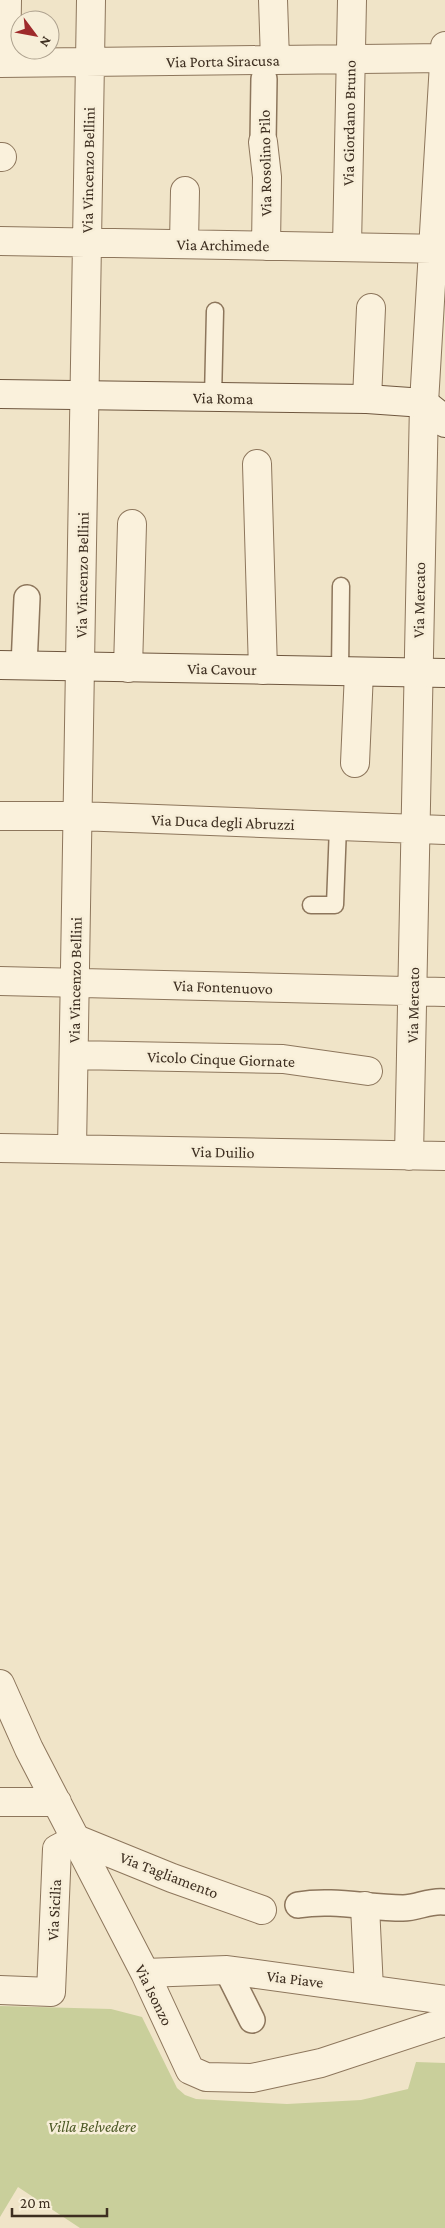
<svg xmlns="http://www.w3.org/2000/svg" width="445" height="2228" viewBox="0 0 445 2228" font-family="'Crimson Pro',serif">
  <rect width="100%" height="100%" fill="#f0e4c8"/>
  <!-- green -->
  <path fill="#c9cf9b" d="M0,2006l111,3 31,8 35,71 8,7 11,4 91,5 74,-4 47,-11 8,-27 29,1v165h-365l-62,-41 -18,30z"/>
  <g fill="none" stroke-linecap="round" stroke-linejoin="round">
    <!-- service casing -->
    <g stroke="#8d765c" stroke-width="19">
      <path id="service" d="M213,398l2,-87
        M340,672l1,-86
        M311,905h24l3,-79"/>
    </g>
    <!-- pedestrian casing -->
    <g stroke="#8d765c" stroke-width="28">
      <path id="pedestrian" d="M263,142l1,-63
        M24,666l3,-68
        M298,1905c35,-6 70,3 105,3 15,0 26,-8 42,-6
        M227,1970l25,50"/>
    </g>
    <!-- minor casing -->
    <g stroke="#8d765c" stroke-width="30">
      <path id="minor" d="M273,0l2,60
        M0,63l445,-5
        M6,63l1,-63
        M263,142l4,35 -1,69
        M0,157h2
        M0,241l445,8
        M184,244l1,-53
        M347,246l5,-246
        M367,399l4,-91
        M257,464l6,206
        M128,668l4,-144
        M355,763l4,-91
        M0,816h78l367,14
        M0,981l445,11
        M74,1055l209,4 85,12
        M0,1148l445,8
        M72,1149l19,-1149
        M409,1156l15,-753 21,-357
        M365,1906l4,83
        M0,1990l51,2 6,-143 19,-10 96,39 90,32"/>
    </g>
    <!-- tertiary casing -->
    <g stroke="#8d765c" stroke-width="30">
      <path id="tertiary" d="M0,1684l29,65 116,224 45,97 16,7 46,1 69,-15 124,-41
        M0,1802h57
        M145,1973l82,-3 218,30"/>
    </g>
    <!-- secondary casing -->
    <g stroke="#6f573f" stroke-width="30">
      <path id="secondary" d="M0,394l367,5 57,4 20,16 1,4
        M0,665l445,8"/>
    </g>
    <!-- service -->
    <use href="#service" stroke="#faf1dc" stroke-width="16"/>
    <!-- pedestrian -->
    <use href="#pedestrian" stroke="#faf1dc" stroke-width="25"/>
    <!-- minor -->
    <use href="#minor" stroke="#faf1dc" stroke-width="28"/>
    <!-- tertiary -->
    <use href="#tertiary" stroke="#faf1dc" stroke-width="28"/>
    <!-- secondary -->
    <use href="#secondary" stroke="#faf1dc" stroke-width="28"/>
  </g>
  <g text-anchor="middle" dominant-baseline="central" stroke-width="5" stroke-linejoin="round" paint-order="stroke">
    <!-- street labels -->
    <g font-size="16" fill="#3d2e20" stroke="#f7eed8">
      <text transform="translate(223 61) rotate(-1)">Via Porta Siracusa</text>
      <text transform="translate(349 123) rotate(-89)">Via Giordano Bruno</text>
      <text transform="translate(265 163) rotate(-91)">Via Rosolino Pilo</text>
      <text transform="translate(88 170) rotate(-89)">Via Vincenzo Bellini</text>
      <text transform="translate(223 245) rotate(1)">Via Archimede</text>
      <text transform="translate(223 398) rotate(1)">Via Roma</text>
      <text transform="translate(82 575) rotate(-89)">Via Vincenzo Bellini</text>
      <text transform="translate(419 600) rotate(-89)">Via Mercato</text>
      <text transform="translate(222 669) rotate(1)">Via Cavour</text>
      <text transform="translate(223 822) rotate(2)">Via Duca degli Abruzzi</text>
      <text transform="translate(75 980) rotate(-89)">Via Vincenzo Bellini</text>
      <text transform="translate(223 987) rotate(2)">Via Fontenuovo</text>
      <text transform="translate(413 1005) rotate(-89)">Via Mercato</text>
      <text transform="translate(221 1059) rotate(2)">Vicolo Cinque Giornate</text>
      <text transform="translate(223 1152) rotate(1)">Via Duilio</text>
      <text transform="translate(169 1875) rotate(21)">Via Tagliamento</text>
      <text transform="translate(54 1910) rotate(-87)">Via Sicilia</text>
      <text transform="translate(295 1979) rotate(7)">Via Piave</text>
      <text transform="translate(154 1995) rotate(64)">Via Isonzo</text>
    </g>
    <!-- park labels -->
    <g font-size="16" font-style="italic" fill="#4d5a26" stroke="#f7eed8">
      <text x="92" y="2126">Villa Belvedere</text>
    </g>
  </g>
  <!-- north arrow -->
  <g transform="translate(35 35) rotate(122)"><circle r="24" fill="#f7eed8" stroke="#ada18e"/>
  <path d="M0-4L9 19L0 12L-9 19Z" fill="#9e2a2b"/>
  <text y="-8" font-size="14" font-weight="bold" text-anchor="middle" fill="#3d2e20">N</text>
  </g>
  <!-- scale -->
  <path d="M12 2208v8h95v-8" fill="none" stroke="#3d2e20" stroke-width="2.5"/>
  <text x="20" y="2208" font-size="15" fill="#3d2e20" stroke="#f7eed8" stroke-width="4" paint-order="stroke">20 m</text>
</svg>
